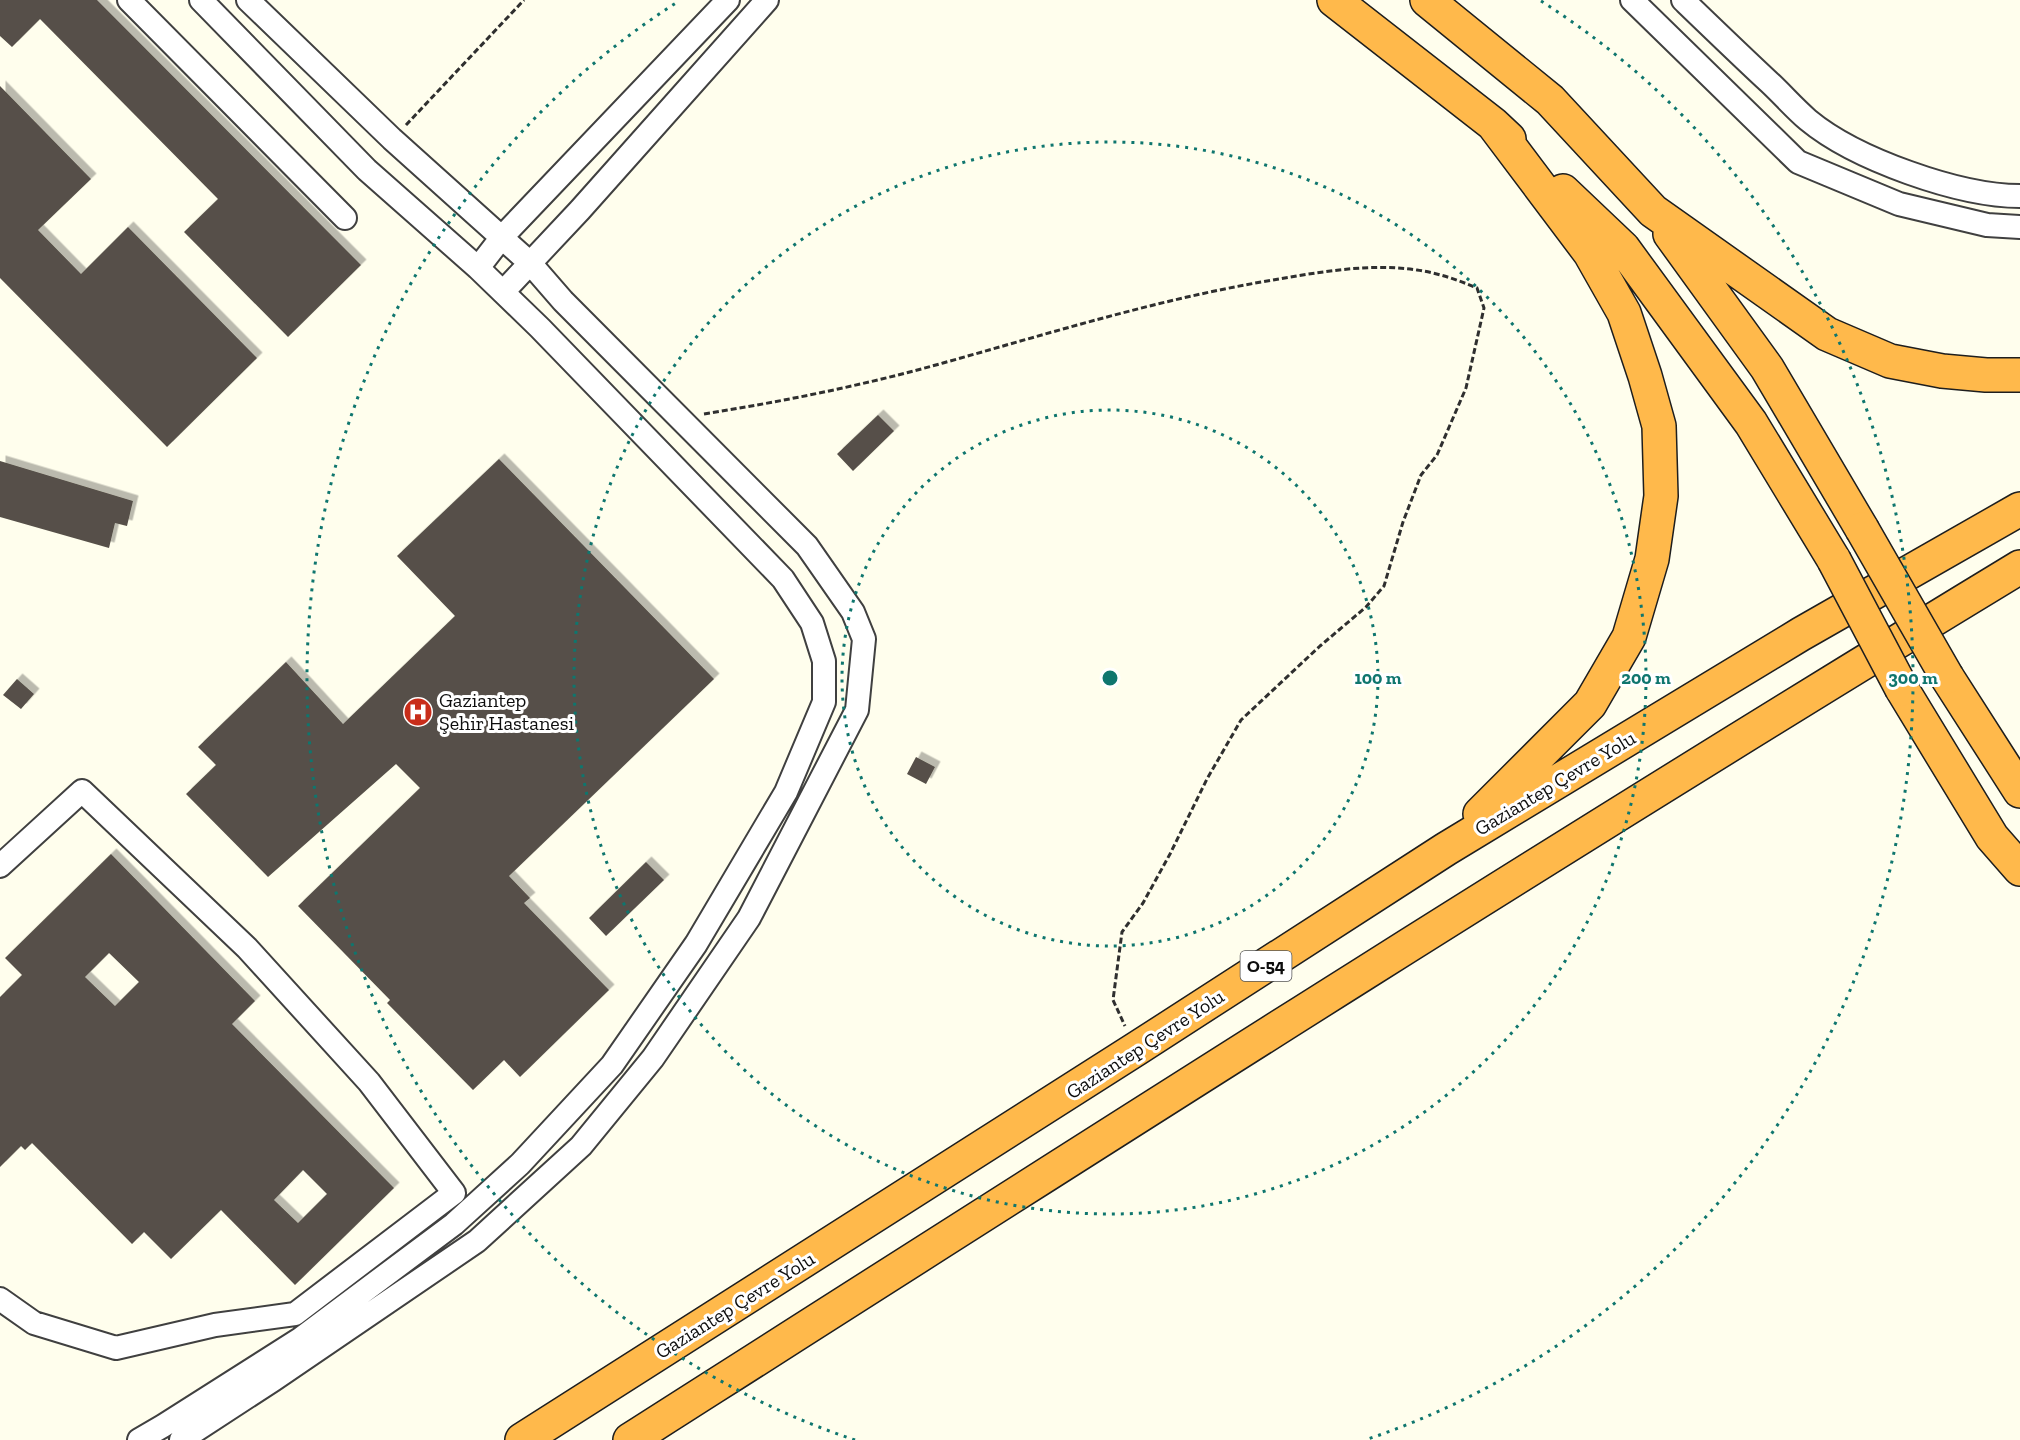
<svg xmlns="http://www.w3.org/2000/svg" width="2020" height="1440" viewBox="0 0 2020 1440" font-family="'Zilla Slab',serif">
  <defs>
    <filter id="shadow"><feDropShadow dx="5.5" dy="-5.5" stdDeviation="0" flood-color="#0004"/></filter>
  </defs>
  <rect width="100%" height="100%" fill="#fffeed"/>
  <!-- building -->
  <path fill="#565048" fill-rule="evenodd" filter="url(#shadow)" d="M0,0h97l264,265 -73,72 -104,-105 34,-33 -178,-180 -28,28 -12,-11z
    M0,86l91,93 -53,51 43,44 47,-47 129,131 -90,89 -167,-169z
    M878,415l16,16 -41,40 -16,-17z
    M499,459l215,220 -205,197 21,22 -6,5 85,87 -89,87 -16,-17 -31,30 -86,-87 3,-3 -92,-94 122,-118 -24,-24 -128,113 -82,-83 30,-29 -18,-18 88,-85 57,62 112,-108 -58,-60z
    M0,461l133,40 -6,25 -12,-3 -6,25 -109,-31z
    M17,679l17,15 -13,15 -18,-14z
    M916,757l19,10 -9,17 -19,-10z
    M111,854l144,147 -23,23 162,164 -99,97 -74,-75 -50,49 -27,-27 -12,12 -100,-101 -7,7 -4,-4 -21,21v-170l22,-22 -17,-17zM109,953l30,29 -24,24 -30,-29zM303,1170l24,24 -29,29 -24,-23z
    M646,862l18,18 -58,56 -17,-18z"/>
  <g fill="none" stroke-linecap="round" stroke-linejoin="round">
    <!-- minor casing -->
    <g stroke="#404040" stroke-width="26">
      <path id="minor" d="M129,0l216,218
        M1632,0l166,162 101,42 88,21 33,2
        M1683,0c28,27 57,55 86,82 13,12 25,26 39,38 47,39 151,76 212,76
        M478,268l24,-31 226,-237
        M503,292l77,-82 187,-210
        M0,866l82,-75 165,157 122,134 85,111 -159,121 -80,11 -99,23 -82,-25 -34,-24
        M139,1440l24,-14 137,-87 154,-115 66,-60 92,-99 84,-121 90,-152 38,-90v-41l-12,-38 -29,-44 -243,-251 -62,-60 -111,-98 -166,-170
        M181,1440l92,-60 204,-139 104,-95 72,-88 96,-140 108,-208 7,-71 -11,-27 -46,-66 -244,-245 -33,-38 -138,-124 -144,-139"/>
    </g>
    <!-- highway casing -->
    <g stroke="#1e1e1e" stroke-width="36">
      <path id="highway" d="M1334,0l159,124 16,15
        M1427,0l123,100 103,111 174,123 63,27 52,10 44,4h34
        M1563,191l60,57 128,175 83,137
        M1670,234l97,134 95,161
        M1947,677l73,114
        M1902,689l90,148 28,32
        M1480,814l110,-110 39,-67 23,-78 9,-63 -2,-70 -14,-50 -21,-63 -34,-60 -97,-129
        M522,1440l614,-391 310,-200 355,-215 219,-125
        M630,1440c461,-294 922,-589 1390,-873"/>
    </g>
    <!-- path -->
    <path stroke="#2f2f2f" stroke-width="3" stroke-dasharray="6 3" stroke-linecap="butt" d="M406,125l118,-125
      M704,414c81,-13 161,-29 239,-51 111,-31 216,-64 330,-83 47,-8 96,-17 144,-10 21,3 41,10 60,18l7,20 -18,80 -29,67 -16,20 -18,47 -19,64 -18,21 -46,39 -79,74 -34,59 -37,75 -27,49 -21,29 -9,68 12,26"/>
    <!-- minor -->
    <use href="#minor" stroke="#fff" stroke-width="22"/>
    <!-- highway -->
    <use href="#highway" stroke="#ffb94b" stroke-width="33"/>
    <!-- highway-bridge casing -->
    <g stroke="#1e1e1e" stroke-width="36" stroke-linecap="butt">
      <path id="highway-bridge" d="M1862,529l85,148
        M1834,560l68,129"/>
    </g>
    <!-- highway-bridge -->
    <use href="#highway-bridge" stroke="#ffb94b" stroke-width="33"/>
  </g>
  <!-- distance rings -->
  <g fill="none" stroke="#0f766e" stroke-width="3" stroke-dasharray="3 6">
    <circle cx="1110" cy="678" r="268"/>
    <circle cx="1110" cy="678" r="536"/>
    <path d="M855 1440A803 803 0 0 1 679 1M1541 1A803 803 0 0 1 1365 1440"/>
  </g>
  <!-- icons -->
  <defs>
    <g id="hospital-disc" transform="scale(1.5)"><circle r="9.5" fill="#c82d1a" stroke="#fff"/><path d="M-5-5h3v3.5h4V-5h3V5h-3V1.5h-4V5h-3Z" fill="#fff"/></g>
  </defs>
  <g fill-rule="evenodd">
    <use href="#hospital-disc" x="418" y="712"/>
  </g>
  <g text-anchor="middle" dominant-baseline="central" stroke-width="6" stroke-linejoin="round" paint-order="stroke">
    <!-- shield labels -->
    <rect fill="#fff" stroke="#565656" stroke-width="1.5" x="1240.5" y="951" width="51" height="30" rx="4.5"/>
    <g font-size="18" font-weight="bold" fill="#0d0d0d">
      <text x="1266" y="966">O-54</text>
    </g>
    <!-- poi labels -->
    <g font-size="20" fill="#0d0d0d" stroke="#fff" text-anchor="start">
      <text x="439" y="700">Gaziantep<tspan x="439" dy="23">Şehir Hastanesi</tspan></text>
    </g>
    <!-- street labels -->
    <g font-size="20" fill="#0d0d0d" stroke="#fff">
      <text transform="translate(1555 783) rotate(-31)">Gaziantep Çevre Yolu</text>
      <text transform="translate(1145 1044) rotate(-33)">Gaziantep Çevre Yolu</text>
      <text transform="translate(735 1305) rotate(-32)">Gaziantep Çevre Yolu</text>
    </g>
  </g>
  <circle cx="1110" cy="678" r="9" fill="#0f766e" stroke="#fff" stroke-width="3"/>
  <g font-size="18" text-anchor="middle" font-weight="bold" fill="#0f766e" stroke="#fff" stroke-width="6" stroke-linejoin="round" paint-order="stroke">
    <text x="1378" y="684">100 m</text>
    <text x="1646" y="684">200 m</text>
    <text x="1913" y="684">300 m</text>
  </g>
</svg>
